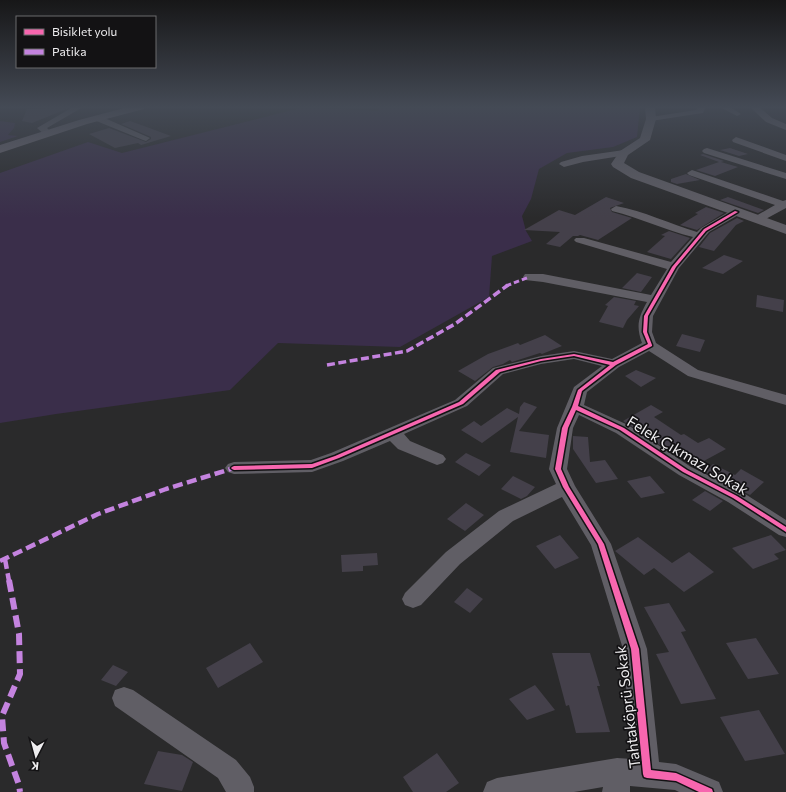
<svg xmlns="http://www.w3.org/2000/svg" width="786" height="792" viewBox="0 0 786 792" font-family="Commissioner,sans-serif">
  <rect width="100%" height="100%" fill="#2a2a2b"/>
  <!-- green -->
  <path fill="#3a2e4a" d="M304,107l73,4 4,-4h259l-3,30 -24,10 -46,6 -28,16 -8,30 -9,17 4,15 6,10 -40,15 -3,41 -89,50 -122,-4 -48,47 -174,24 -56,9v-250l88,-31 34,11z
    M0,121l15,2 -1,5 -6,7 10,1 -18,6z"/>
  <!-- building -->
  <path fill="#44404a" d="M67,107v2l-3,1 -32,13 -10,-2 5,-12z
    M130,121l14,5 27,10 -30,9 -3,-2 -23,5 -26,-14 20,-6 37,14 5,-3v-2l-30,-13z
    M730,148l18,6 -9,2 -19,-6z
    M703,154l21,7 -3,1 17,5 -23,9 -19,-6 23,-8 -19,-7z
    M686,174l14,6 -23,4 -6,-2v-3z
    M606,197l18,6 -14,5 2,4 20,6 -34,22 -18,-5 -2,1h-5l-13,11 -14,-3 14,-12 -36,-2 35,-20 16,5z
    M728,197l36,13 -6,3 -38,-13z
    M706,207l18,6 -27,17 -17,-5 18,-11 -3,-1z
    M737,218l7,3 -8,4 -22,26 -15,-4 11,-14z
    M669,231l21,7 -19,21 -24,-7 18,-16 -4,-1z
    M724,255l19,6 -20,13 -21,-6z
    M637,273l15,4 -11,15 -19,-4z
    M757,295l27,5 -1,12 -27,-5z
    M614,297l22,4 -2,4 5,1 -12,14 -4,8 -24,-6 9,-16 -3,-1z
    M682,334l23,6 -5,12 -24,-6z
    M545,335l17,11 -20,8 -2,-1 -28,9 -2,-2 -7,4 -10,3 -18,14 -17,-10 30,-17 30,-11 2,2z
    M636,370l20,8 -15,9 -16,-11z
    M524,402l13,5 -18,24 30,4 -3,23 -36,-6 8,-35 -36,26 -21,-13 13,-9 7,5 26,-18 12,6 1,-7z
    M651,405l12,7 -9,5 27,18 3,-1 14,9 11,-5 17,11 -24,13 -17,-12 -10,5 -52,-34z
    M573,436l15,1 2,25 15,-2 13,19 -22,4 -23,-34z
    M466,453l25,12 -12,11 -24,-14z
    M713,464l22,11 6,-6 23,13 -14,13 -45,-23z
    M513,476l22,11 -8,9 -6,3 -20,-10z
    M650,476l15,17 -24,5 -14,-17z
    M705,491l18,10 -13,10 -18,-11z
    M466,503l18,12 -19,16 -18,-12z
    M560,535l19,23 -24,11 -19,-23z
    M771,535l15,15 -12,4 5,5 -26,10 -21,-21z
    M638,537l34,26 17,-11 25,20 -30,20 -30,-24 -10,7 -29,-24z
    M377,553l1,12 -15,1v5l-21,1 -1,-17z
    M467,588l16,11 -13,14 -16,-11z
    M669,603l17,28 -5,1 35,67 -35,5 -25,-50 13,-2 -25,-45z
    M756,638l23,36 -31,5 -22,-36z
    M250,643l13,19 -45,26 -12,-20z
    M552,653h38l10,33h-3l13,46 -34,1 -7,-28 -3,1z
    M113,665l15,7 -12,14 -15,-6z
    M535,685l20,25 -28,10 -18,-21z
    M759,710l26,44 -40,7 -25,-44z
    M158,751l24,4 11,7 -11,29 -38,-7z
    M437,753l22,30 -13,9h-33l-10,-15z"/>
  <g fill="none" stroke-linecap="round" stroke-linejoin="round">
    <!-- minor -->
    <path fill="#605e65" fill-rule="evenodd" d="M73,107h10l-36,21 5,5 -1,2h-6l-8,-7z
      M698,107h8l-3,6 -7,1 -45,7 -4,-2 4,-2 45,-7z
      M720,107h10l11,7 -4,2z
      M750,107h9l13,11 14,6v6l-20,-8z
      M94,116h6l50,22 -4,3 -3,-1 -49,-20z
      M736,137l50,18v6l-53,-19 -1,-2z
      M707,148l79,25v6l-82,-26 -2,-2 2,-2z
      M624,150l3,1 2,2 -2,2 -44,7 -19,5 -5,-3 2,-2 21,-6z
      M692,170l91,31 3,-1v8l-24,13h-8l-2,-2 2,-2 21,-12 -86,-30 -2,-2z
      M616,206c28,5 54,18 81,26l4,-4 31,-18h8l1,2 -1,2 -31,18 -30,36 -26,48 -1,16 4,11 42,27 88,25v10l-98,-29 -39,-25 -30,16 -32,25 -3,13 44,20 63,42 51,25 44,28v17l-7,-2 -51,-33 -49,-27 -63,-42 -37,-18 -6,13 -6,41 8,17 36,58 36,105 12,113 17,2 43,18 4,10h-44l-4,-2 -45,-4v6h-28l1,-5 -29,5h-91l4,-10 10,-4 120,-20 15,1 -9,-110 -32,-104 -29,-48 -49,24 -53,43 -39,41 -8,3 -8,-3 -3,-6 3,-6 41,-41 53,-41 57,-27 -7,-15 8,-41 17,-41 28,-21 -28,-7 -33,5 -38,10 -36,32 -63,28 6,7 33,14 3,4 -3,4 -6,2 -39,-16 -8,-8 -47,20 -31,11 -78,2 -6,-2 -3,-4 3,-4 6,-2 77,-2 20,-7 124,-53 38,-32 48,-12 33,-5 38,8 30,-16c-6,-17 -4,-25 5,-41l-104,-20 -18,-2 -2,-3 2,-3h18l108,21 16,-26 -91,-27 -2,-2 2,-2h8l87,24 22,-25c-28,-7 -53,-19 -81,-26l-1,-2z
      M124,687l9,3 103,70 14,17 4,10v5h-28l-8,-14 -103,-72 -3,-8 3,-8z"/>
    <!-- tertiary -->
    <path fill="#605e65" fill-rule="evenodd" d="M645,107h10l1,12 -6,21 -22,15 -4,8 15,9 147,53v9l-155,-56 -18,-11 -2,-3 9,-13 20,-13 6,-19z"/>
    <!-- primary -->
    <path fill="#6b6770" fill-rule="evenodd" d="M128,107h17l-1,2 -57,15 -87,29v-8l79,-25z"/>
    <!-- quiet-far3 -->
    <path stroke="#c483df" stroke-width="3" stroke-dasharray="5.5 3" stroke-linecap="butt" d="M506,286l23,-9"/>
    <!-- quiet-far2 -->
    <path stroke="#c483df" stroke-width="3.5" stroke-dasharray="8 3.5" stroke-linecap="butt" d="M327,365l80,-14 48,-27 53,-39"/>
    <!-- quiet-far1 -->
    <path stroke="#c483df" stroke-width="4.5" stroke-dasharray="10 4.5" stroke-linecap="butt" d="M5,559l4,22
      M0,561l98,-47 68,-25 68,-21"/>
    <!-- quiet -->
    <path stroke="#c483df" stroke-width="6" stroke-dasharray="12 6" stroke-linecap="butt" d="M9,580l10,54 1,40 -18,42 2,27 15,42 1,7"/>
    <!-- cycleway casing -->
    <g stroke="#131214" stroke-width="3">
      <path id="cycleway" d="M735,211l3,1 -32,19 -30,36 -28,49 -1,16 5,13v1l-36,19 -34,26 -4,15 46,22 63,42 50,26 49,31v5l-53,-34 -50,-26 -63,-42 -44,-20 -8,18 -7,41 8,18 35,57 35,105 12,121 25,3 36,16 1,3h-14l-23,-11 -29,-3 -3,-1 -1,-3 -12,-125 -33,-105 -35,-57 -8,-18 7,-41 10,-21 6,-17 32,-25 -36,-9 -33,5 -41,11 -37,32 -124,54 -27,10 -78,2 -2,-1 -1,-1 1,-1 2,-1 78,-2 23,-8 124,-54 37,-32 45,-11 33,-5 39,8 35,-18 -5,-12 1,-16 28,-49 32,-38z"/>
    </g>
    <!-- cycleway -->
    <use href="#cycleway" fill="#f766af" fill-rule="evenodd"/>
  </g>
  <!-- sky -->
  <linearGradient id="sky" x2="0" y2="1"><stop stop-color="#171718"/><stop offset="0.49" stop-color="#444a55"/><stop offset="1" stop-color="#444a55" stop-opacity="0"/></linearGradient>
  <rect width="786" height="218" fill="url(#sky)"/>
  <g text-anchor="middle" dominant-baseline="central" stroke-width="3.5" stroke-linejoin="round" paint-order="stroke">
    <!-- street labels -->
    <g font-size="15" fill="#eeedef" stroke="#131214">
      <text transform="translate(688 455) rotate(31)">Felek Çıkmazı Sokak</text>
      <text transform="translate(627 707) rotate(-97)">Tahtaköprü Sokak</text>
    </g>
  </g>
  <!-- legend -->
  <rect x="16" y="16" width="140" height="52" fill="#131214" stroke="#6b6a6c"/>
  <rect x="24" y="29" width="20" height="6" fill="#f766af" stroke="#6b6a6c"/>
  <text x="52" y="36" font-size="12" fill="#eeedef">Bisiklet yolu</text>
  <rect x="24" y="49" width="20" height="6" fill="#c483df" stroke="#6b6a6c"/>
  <text x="52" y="56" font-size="12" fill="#eeedef">Patika</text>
  <!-- north arrow -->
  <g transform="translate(36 756) rotate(186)" stroke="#131214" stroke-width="3" paint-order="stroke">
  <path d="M0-3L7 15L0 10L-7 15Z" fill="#eeedef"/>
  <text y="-6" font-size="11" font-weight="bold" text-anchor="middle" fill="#eeedef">K</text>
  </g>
</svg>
